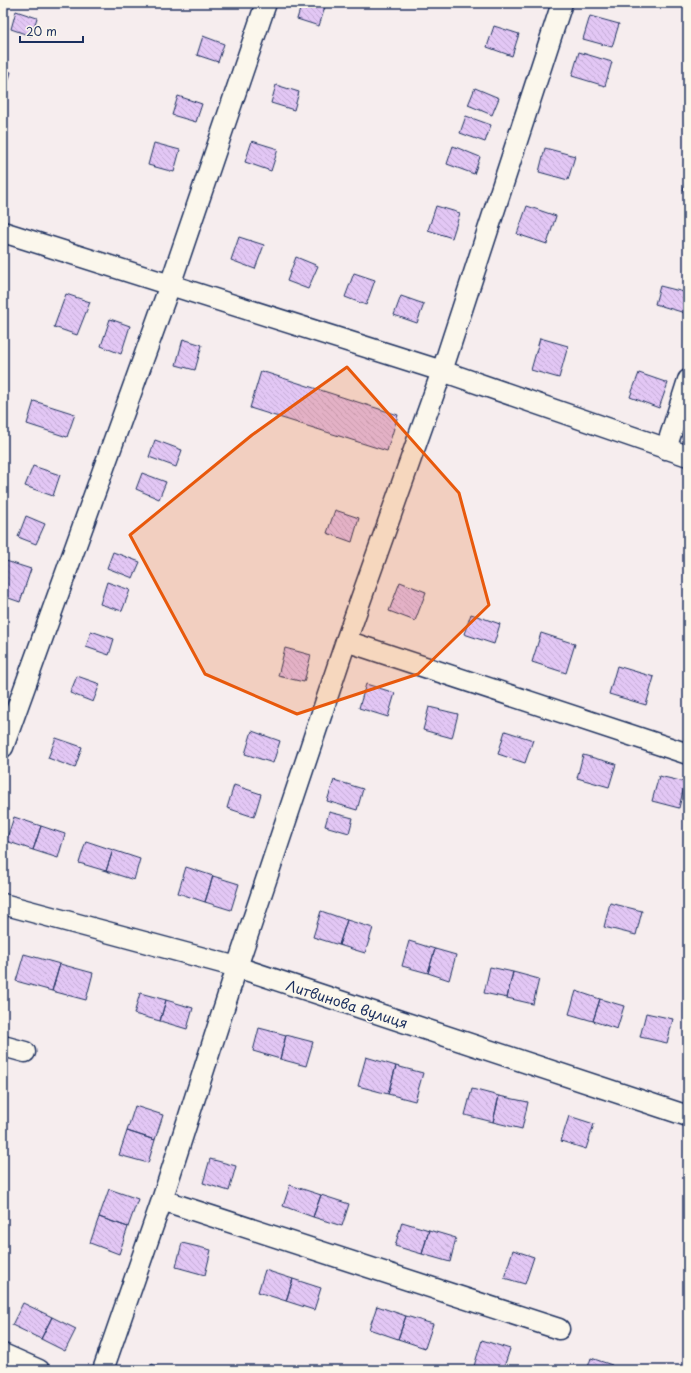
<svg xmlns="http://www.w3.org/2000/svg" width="691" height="1373" viewBox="0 0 691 1373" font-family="'Playpen Sans',sans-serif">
  <defs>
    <pattern id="building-back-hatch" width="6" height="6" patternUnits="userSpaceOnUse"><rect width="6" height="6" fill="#e3c7f5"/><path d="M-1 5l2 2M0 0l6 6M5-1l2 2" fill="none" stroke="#c2abd4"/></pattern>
  </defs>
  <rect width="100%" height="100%" fill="#f6edee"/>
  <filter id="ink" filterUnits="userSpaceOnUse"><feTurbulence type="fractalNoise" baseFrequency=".025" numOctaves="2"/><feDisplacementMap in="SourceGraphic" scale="8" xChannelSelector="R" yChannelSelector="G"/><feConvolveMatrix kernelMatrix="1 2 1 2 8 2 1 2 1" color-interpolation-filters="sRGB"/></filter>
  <g filter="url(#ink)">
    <!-- building -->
    <path fill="url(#building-back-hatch)" stroke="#1b2f5e" d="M302,3h20l4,1 -7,22 -22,-7z
      M16,11l21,7 -6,18 -20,-7z
      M590,16l29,8 -7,23 -29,-8z
      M494,26l25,8 -7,22 -25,-9z
      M203,36l21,8 -6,18 -21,-7z
      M579,52l33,10 -7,24 -33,-10z
      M3,70l8,2 -7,25 -1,-1z
      M276,85l23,7 -5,18 -23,-7z
      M475,88l24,10 -7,17 -24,-10z
      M178,96l24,8 -6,18 -24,-7z
      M466,116l25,9 -6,17 -25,-9z
      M252,141l26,8 -7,22 -26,-9z
      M154,143l26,7 -6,22 -26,-7z
      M453,146l27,11 -6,17 -27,-10z
      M545,148l30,8 -7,24 -29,-8z
      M688,177v14l-5,-1z
      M436,206l24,7 -8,25 -24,-8z
      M527,206l29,10 -9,28 -30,-10z
      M239,237l25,8 -9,24 -24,-9z
      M296,257l22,9 -10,23 -21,-8z
      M354,273l21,7 -9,25 -21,-8z
      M660,286l28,7v10l-3,10 -30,-9z
      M66,294l24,8 -13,33 -23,-8z
      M401,296l23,8 -7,19 -23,-8z
      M110,319l20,7 -9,28 -20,-8z
      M540,338l28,8 -9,32 -28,-8z
      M183,339l19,6 -7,25 -19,-5z
      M261,371l137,44 -11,36 -137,-43z
      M639,373l29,10 -9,25 -29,-11z
      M34,401l41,13 -8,23 -40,-13z
      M155,440l27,10 -6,17 -27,-10z
      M33,466l27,9 -7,21 -28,-10z
      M142,473l24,9 -7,17 -23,-10z
      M335,510l24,8 -7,24 -25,-9z
      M26,516l19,8 -9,20 -18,-7z
      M113,552l27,10 -7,16 -26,-10z
      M6,561l25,8 -11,33 -17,-6v-24z
      M107,582l23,8 -8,21 -22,-7z
      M400,582l26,10 -11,29 -26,-10z
      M471,614l29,10 -6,20 -30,-10z
      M91,631l23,8 -5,16 -23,-8z
      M541,633l34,11 -9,29 -34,-11z
      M3,638l5,2 -5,16z
      M285,648l26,7 -7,27 -26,-6z
      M617,666l37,11 -8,28 -37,-11z
      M77,676l23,8 -7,18 -23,-9z
      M366,684l29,9 -7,24 -29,-9z
      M429,707l29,7 -6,24 -29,-8z
      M252,731l28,10 -7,22 -28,-9z
      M505,731l28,9 -8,23 -27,-9z
      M56,738l26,9 -7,21 -27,-10z
      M583,755l33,9 -7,23 -32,-9z
      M659,776l26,6 -6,26 -27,-7z
      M334,780l29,9 -6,21 -30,-9z
      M234,785l27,9 -7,23 -27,-9z
      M329,812l24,6 -4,15 -24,-7z
      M14,817l27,9 -8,24 -27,-9z
      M41,826l24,8 -7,24 -25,-8z
      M86,841l27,9 -7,21 -27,-8z
      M113,850l27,9 -6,21 -28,-9z
      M186,867l27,9 -8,26 -27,-9z
      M213,876l26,8 -8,26 -26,-8z
      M610,903l32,8 -6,24 -32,-8z
      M321,911l26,9 -8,25 -26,-8z
      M347,920l26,8 -8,25 -26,-8z
      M409,941l26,8 -7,24 -26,-7z
      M435,949l21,6 -7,25 -21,-7z
      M24,954l36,10 -8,27 -36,-10z
      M60,964l33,9 -7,27 -34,-9z
      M490,967l23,5 -6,26 -23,-5z
      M513,972l26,7 -6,25 -26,-6z
      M576,991l24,8 -7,22 -24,-7z
      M140,993l26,7 -6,21 -26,-7z
      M600,999l24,7 -7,23 -24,-8z
      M166,1000l27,8 -6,21 -27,-8z
      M646,1013l27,6 -6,24 -27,-6z
      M259,1028l27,7 -6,24 -27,-8z
      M286,1035l27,7 -7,24 -26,-7z
      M366,1057l30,9 -8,28 -30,-8z
      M396,1066l27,7 -8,28 -27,-7z
      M472,1089l27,7 -6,26 -28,-7z
      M499,1096l29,6 -6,27 -29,-7z
      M135,1106l28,9 -8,25 -28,-9z
      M569,1116l25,8 -8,25 -25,-8z
      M127,1131l28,9 -7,23 -29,-8z
      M210,1159l26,7 -7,25 -26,-8z
      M290,1185l31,10 -8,22 -30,-11z
      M109,1189l29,10 -10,28 -29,-10z
      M321,1195l28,9 -7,22 -29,-9z
      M99,1217l29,10 -9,27 -29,-11z
      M402,1222l27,8 -7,24 -27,-8z
      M429,1230l27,8 -6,24 -28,-8z
      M182,1243l29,7 -6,25 -29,-8z
      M513,1250l21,7 -9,27 -21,-6z
      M265,1270l28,9 -7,22 -28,-9z
      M293,1279l28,9 -7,22 -28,-9z
      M23,1303l29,14 -11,22 -29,-14z
      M377,1306l29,10 -8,23 -29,-10z
      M406,1316l27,8 -8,24 -27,-9z
      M52,1317l24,12 -11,22 -24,-12z
      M482,1340l28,9 -7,21h-17l-12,-4z
      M591,1358l21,7 -2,5h-23z
      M152,1364l12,6h-15z"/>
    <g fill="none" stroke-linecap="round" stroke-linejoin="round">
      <!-- minor casing -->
      <g stroke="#1b2f5e" stroke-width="23">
        <path id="minor" d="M3,232l439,139 246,85
          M666,449l22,-69
          M346,641l342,113
          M3,747l167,-462 96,-282
          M3,904l234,63 451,149
          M3,1046l22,6
          M162,1200l397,129
          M3,1354l36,16
          M103,1370l59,-170 75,-233 109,-326 96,-270 120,-368"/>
      </g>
      <!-- minor -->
      <use href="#minor" stroke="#fbf7ec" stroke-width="20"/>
    </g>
  </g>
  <!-- marked area -->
  <path fill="#e8590c" fill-opacity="0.2" stroke="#e8590c" stroke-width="3" stroke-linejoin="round" d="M347,367l112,126 30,112 -71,69 -121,40 -92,-40 -75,-139 122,-100z"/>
  <g text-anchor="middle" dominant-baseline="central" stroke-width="3" stroke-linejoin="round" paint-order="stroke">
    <!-- street labels -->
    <g font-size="14" fill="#1b2f5e" stroke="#fbf7ec">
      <text transform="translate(347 1004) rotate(18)">Литвинова вулиця</text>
    </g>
  </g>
  <!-- margin -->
  <rect width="691" height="1373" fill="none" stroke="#fbf7ec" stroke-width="16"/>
  <rect x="8" y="8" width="675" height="1357" fill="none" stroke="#1b2f5e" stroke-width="1.5" filter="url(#ink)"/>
  <!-- scale -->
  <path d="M20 36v6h63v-6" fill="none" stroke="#1b2f5e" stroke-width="2"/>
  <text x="26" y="36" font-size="12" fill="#1b2f5e" stroke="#fbf7ec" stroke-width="3" paint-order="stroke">20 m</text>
</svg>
